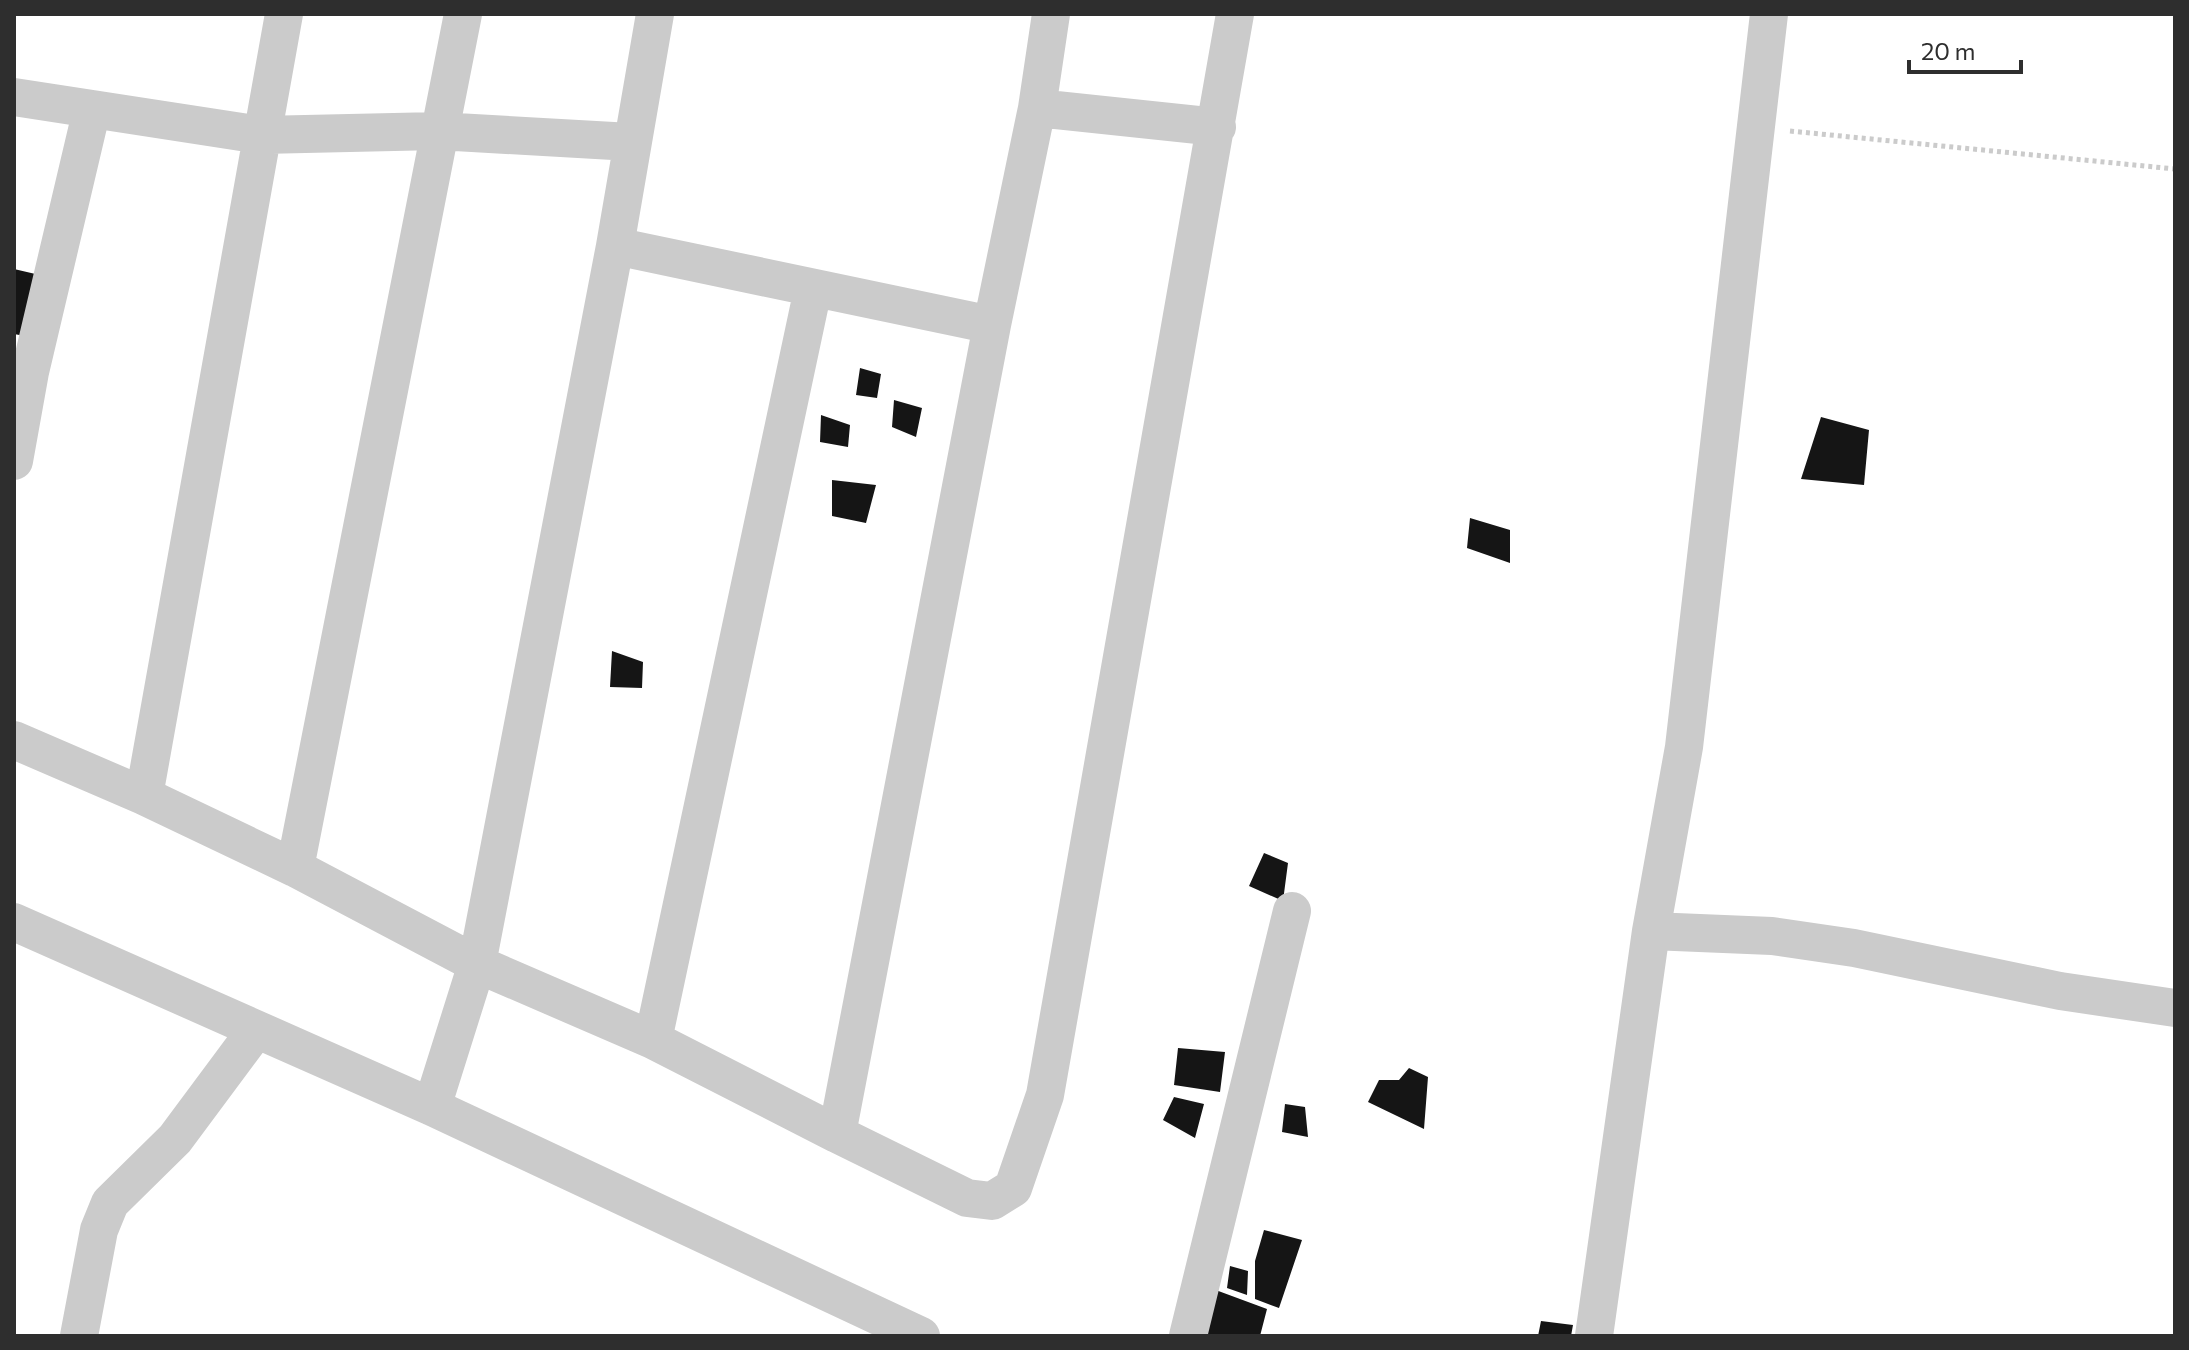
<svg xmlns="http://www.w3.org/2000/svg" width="2189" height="1350" viewBox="0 0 2189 1350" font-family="Commissioner,sans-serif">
  <rect width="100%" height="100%" fill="#fff"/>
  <!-- building -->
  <path fill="#151515" d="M14,269l30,7 -14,61 -16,-3z
    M860,368l21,6 -4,24 -21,-3z
    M894,400l28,8 -6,29 -24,-10z
    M821,415l29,10 -2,22 -28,-5z
    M1821,417l48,13 -5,55 -63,-6z
    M832,480l44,5 -10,38 -34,-7z
    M1470,518l40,12v33l-43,-15z
    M612,651l31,11 -1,26 -32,-1z
    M1264,853l24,10 -5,38 -34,-15z
    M1178,1048l47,4 -5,40 -46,-7z
    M1409,1068l19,9 -4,52 -56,-27 11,-22h20z
    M1174,1097l30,7 -9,34 -32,-18z
    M1285,1104l20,3 3,30 -26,-5z
    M1264,1230l38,10 -23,68 -24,-9v-38z
    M1230,1266l18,5 -1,24 -20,-7z
    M1213,1289l54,20 -7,27h-59z
    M1541,1321l32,4 -2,11h-33z"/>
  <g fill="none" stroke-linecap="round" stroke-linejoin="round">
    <!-- path -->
    <path stroke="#cbcbcb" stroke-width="5" stroke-dasharray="4 4" stroke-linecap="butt" d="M1790,131l385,38"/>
    <!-- street -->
    <path stroke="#cbcbcb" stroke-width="38" d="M14,97l247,38 177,-4 193,11
      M1037,108l180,19
      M615,246l40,-232
      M992,325l45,-217 14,-94
      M14,461l16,-89 62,-263
      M14,740l130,56 151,72 182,96 176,76 184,94
      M144,796l140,-782
      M295,868l168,-854
      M14,922l418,185 489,229
      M1651,931l121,5 82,12 206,43 115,17
      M653,1040l160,-751
      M432,1107l45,-143 138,-718 377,79 -155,809 130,64 25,3 21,-13 32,-93 190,-1081
      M79,1336l20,-106 11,-27 65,-64 81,-109
      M1188,1336l104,-425
      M1594,1336l57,-405 33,-184 85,-733"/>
  </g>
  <!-- border -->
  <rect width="2189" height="1350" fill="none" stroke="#2e2e2e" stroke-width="32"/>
  <!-- scale -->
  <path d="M1909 60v12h112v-12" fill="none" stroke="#2e2e2e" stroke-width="4"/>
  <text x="1921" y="60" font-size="24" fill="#2e2e2e" stroke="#ffffff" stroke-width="6" paint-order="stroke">20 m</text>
</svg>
